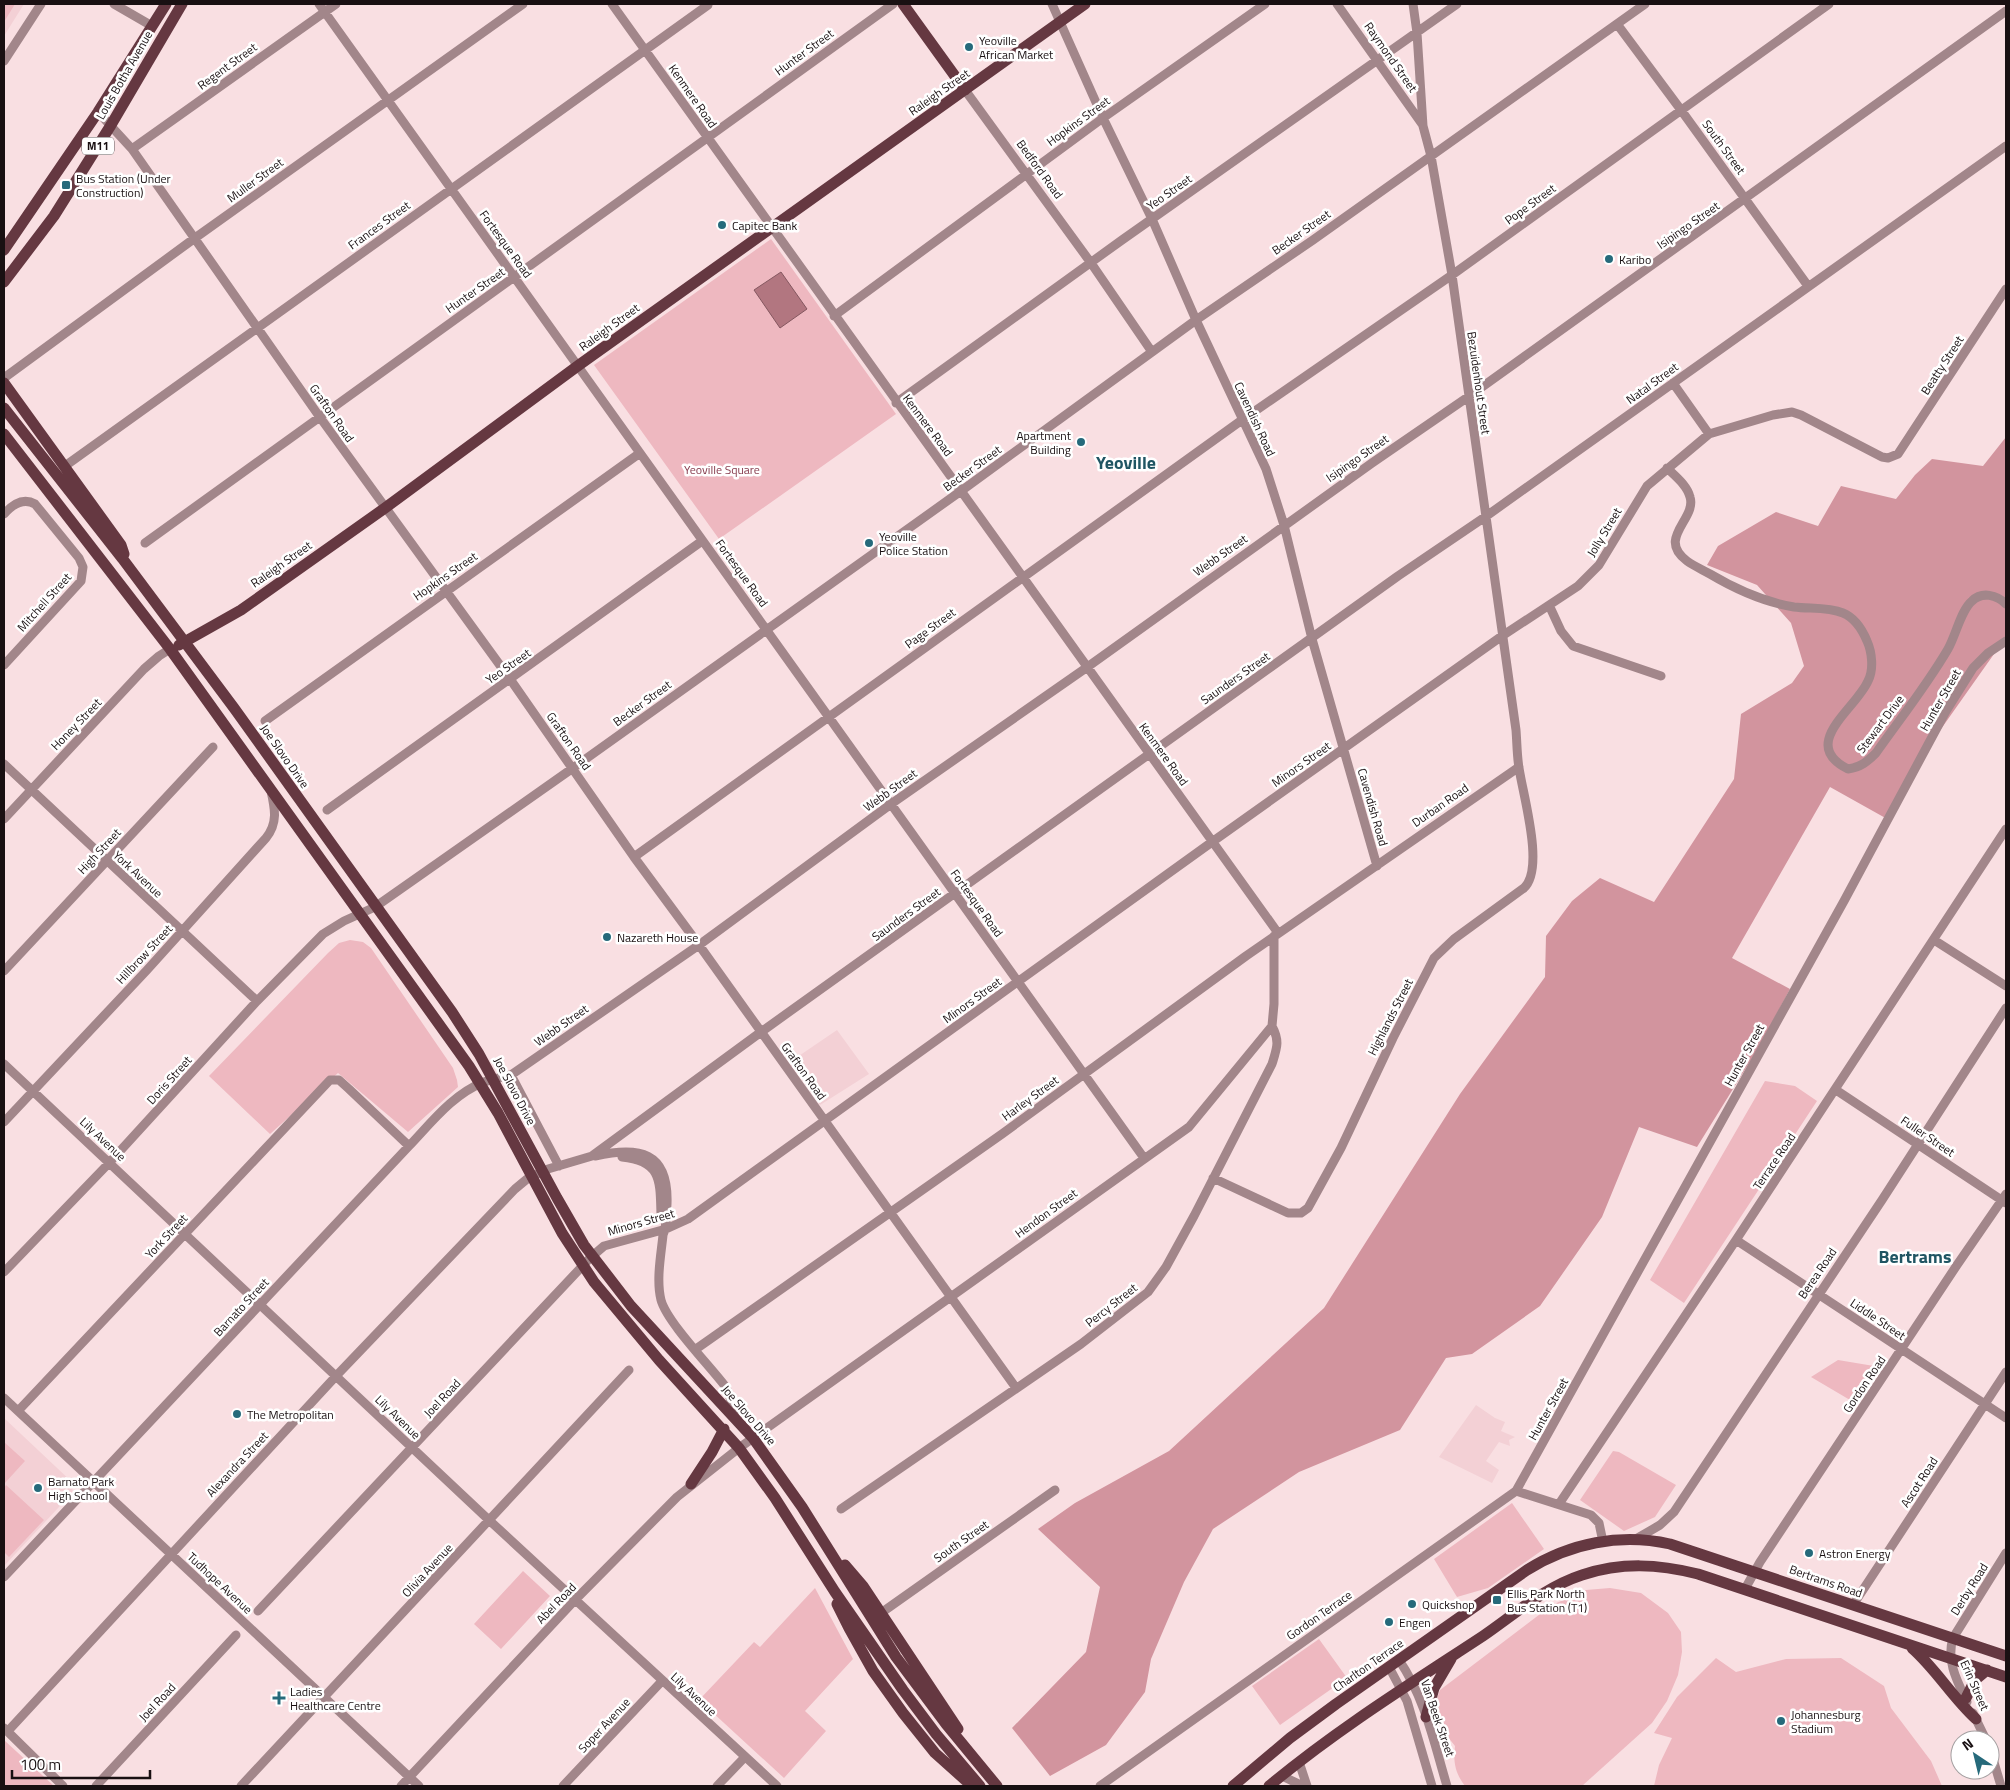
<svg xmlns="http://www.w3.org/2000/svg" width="2010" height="1790" viewBox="0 0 2010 1790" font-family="'Titillium Web',sans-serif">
  <rect width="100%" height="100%" fill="#f9dfe2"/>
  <!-- built -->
  <path fill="#f3d0d5" d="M4,4h20l-20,32z
    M837,1030l32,44 -49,31 -30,-43z
    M1476,1405l19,13 10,4 -4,9 14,6 -6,3 1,6 -11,-4 -13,19 13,9 -7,13 -53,-26z
    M4,1418l69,65 -1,10 -68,73z"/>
  <!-- green -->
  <path fill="#eeb8c0" d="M4,4h11l-11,18z
    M771,239l125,175 -177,125 -125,-174z
    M350,940l13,2 8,6 82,120 4,12 1,7 -50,45 -70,-59 -68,61 -61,-58 119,-123 11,-10z
    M1765,1081l30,5 22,15 -133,202 -34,-23z
    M1838,1360l36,6 -24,34 -39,-23z
    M4,1442l21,19 -21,23z
    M1613,1451l6,1 57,33 -21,32 -31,14 -44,-31z
    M6,1485l38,35 -35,37 -5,-5v-64z
    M1512,1503l32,46 -56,39 -31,9 -23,-38z
    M523,1571l27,25 -49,53 -27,-25z
    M815,1588l38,71 -48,52 21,20 -42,47 -85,-78 55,-58 6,5z
    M1610,1588l31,5 27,20 13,19 1,20 -4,23 -11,26 -15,22 -70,63h-117c-10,-13 -12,-25 -10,-40 -18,-24 -27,-25 -15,-56l112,-85 34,-15z
    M1319,1639l28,39 -67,47 -28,-39z
    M1716,1658l20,14 50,-13 55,-1 43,28 7,22 40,53 11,25h-288l5,-21 13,-27 -18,-5 23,-36z
    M4,1740l50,46h-50z"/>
  <!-- forest -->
  <path fill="#d2949e" d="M2006,437v200l-94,133 -23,50 -59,-33 -98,171 58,31 -31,58 -62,100 -58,-20 -37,90 -62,89 -68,48 -26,4 -46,72 -101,42 -86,57 -29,53 -33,77 -6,33 -39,53 -56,31 -38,-48 74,-76 14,-65 -62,-58 37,-26 94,-52 155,-143 136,-214 85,-117 1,-41 26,-35 28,-23 54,24 80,-123 7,-65 51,-31 12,-17 -13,-43 -34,-38 -50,-20 11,-19 58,-34 42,14 23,-40 55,13 19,-24 17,-16 51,7z"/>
  <!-- water -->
  <path fill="#b27680" stroke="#84575f" d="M781,272l26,37 -27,19 -26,-38z"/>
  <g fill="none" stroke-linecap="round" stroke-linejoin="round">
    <!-- minor -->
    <path stroke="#a2868a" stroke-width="9" d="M114,4l38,22
      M319,4l825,1154
      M612,4c222,310 442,621 666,929
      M1052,4l51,114 49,101 44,101 70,149 18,56 28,114 65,227
      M1337,4l85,120
      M1617,24l64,86 127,176
      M4,61l37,-57
      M965,90l126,173 61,89
      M98,112l34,37 187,267 191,263 124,178 65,88 317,443
      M132,149l204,-145
      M834,316l269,-198 162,-114
      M4,378l191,-140 328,-234
      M1673,383l36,51
      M896,403l226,-163 335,-236
      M65,466l643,-461
      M1667,468c8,8 20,17 23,29 7,22 -34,41 -3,64 7,5 16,9 23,13 27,16 54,28 84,33 16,2 34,0 49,6 12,5 19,16 24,28 5,11 7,29 1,40 -12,28 -70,63 -20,88 13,-2 19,-7 28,-16 24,-34 51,-68 72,-104 8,-14 13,-39 24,-48 10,-10 25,-6 34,3
      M4,514c8,-9 19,-17 31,-10l44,54 4,9 -2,14 -77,84
      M145,543l748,-539
      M1549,605l12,26 12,15 88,30
      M265,721l375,-268
      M4,764l253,237
      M327,810l375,-269
      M4,819l140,-150 15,-13 11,-7
      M634,857l608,-437 210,-145 377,-271
      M1934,940l72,46
      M4,971l209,-224
      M4,1064l486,457 287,265
      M511,1075l48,91
      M1836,1090l170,113
      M4,1122l143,-152 119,-132c12,-15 9,-29 5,-47
      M595,1156c44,-10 74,-5 72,48 -1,10 0,22 -4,31 -2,20 -7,45 -2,65 6,22 48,65 64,86l4,8 7,25
      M622,1157c40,4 38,24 39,58
      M1213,1178l75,35h13l7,-5 33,-60 52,-110 41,-80 20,-19 70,-51c21,-19 -1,-93 -5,-120 -2,-12 -2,-25 -3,-38l-64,-455 -21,-119 -8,-30 -6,-93 -4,-29
      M1736,1240l270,178
      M4,1272l106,-110 147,-161 66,-67 21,-13 31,-14 198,-139 388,-277 235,-171 117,-80 332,-236
      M696,1349l306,-215 244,-178 273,-189
      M4,1398l415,388
      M18,1411l312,-331h9l10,9 60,57
      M1516,1491l328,-590 102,-190 27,-43 15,-15 18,-12
      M1559,1504l177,-264 270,-411
      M841,1509l240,-165 67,-52 18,-25 28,-51 78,-152c5,-16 8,-23 0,-38
      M1636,1539l24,-14 14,-13 208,-312 124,-192
      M4,1577l405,-431c22,-23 44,-52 75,-64 8,-3 18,-5 27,-7l188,-130 192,-141 195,-136 286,-205 96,-66 538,-386
      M1745,1589l15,-27 197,-297 49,-71
      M1853,1605l153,-233
      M258,1611l332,-353 14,-12 62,-17 22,-10 524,-377 290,-206 76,-50 21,-21 48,-79 62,-52 64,-19 19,-3 9,3 81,42 6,1 10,-4 108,-165
      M881,1613l174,-123
      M1399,1660c26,38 35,83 48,126
      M1389,1667l18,34 25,85
      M1967,1702c-10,-21 -21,-41 -14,-64l53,-85
      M1973,1713l13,27
      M4,1728l59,58
      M8,1731l329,-356 178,-186 12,-10 21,-10 44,-13 169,-124 637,-456 87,-59 521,-371
      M1990,1749l11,37
      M1299,1762l8,24
      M1282,1776l21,10
      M96,1786l140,-151
      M241,1786l388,-416
      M401,1786l174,-186 102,-103 62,-49 450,-321 83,-101 2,-22v-68
      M563,1786l99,-105
      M717,1786l27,-28
      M1100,1786l416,-295 75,24 8,8 4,19"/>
    <!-- major -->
    <path stroke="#653841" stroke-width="11" d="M903,4l62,86
      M4,250l94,-138 68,-108
      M4,282l50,-66 57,-91 71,-121
      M4,383l117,162 3,9 -2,4
      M4,408l118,150 112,150 218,304 27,42 78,144 27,47 47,61 122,132 49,69 94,150 50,67 51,62
      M4,434l166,215 299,417 29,47 64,120 32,49 65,78 80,88 36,50 60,94 68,98 33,44 44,52
      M179,645l62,-35 144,-102 194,-143 506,-361
      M691,1484l21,-32 12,-23
      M845,1565l18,21 95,143
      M837,1604l12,24 24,43 30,42 32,40 37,33
      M1912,1648c24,21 40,49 64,71
      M1966,1698l9,-18 12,-10
      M1426,1717l8,-29 17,-29
      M1233,1786l57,-48 46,-34 191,-134c43,-27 93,-37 143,-26l336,112
      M1269,1786c67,-56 141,-102 214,-150 32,-22 62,-49 99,-61 40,-13 76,-11 116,-1l308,103"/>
  </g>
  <!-- markers -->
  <g fill="#266a7b" stroke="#fff" stroke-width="2">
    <circle cx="969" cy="47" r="5"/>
    <rect x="61" y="180" width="10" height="10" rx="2.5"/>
    <circle cx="722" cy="225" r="5"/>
    <circle cx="1609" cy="259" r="5"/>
    <circle cx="1081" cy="442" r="5"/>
    <circle cx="869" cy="543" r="5"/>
    <circle cx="607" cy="937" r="5"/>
    <circle cx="237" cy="1414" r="5"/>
    <circle cx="38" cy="1488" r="5"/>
    <circle cx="1809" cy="1553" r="5"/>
    <rect x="1492" y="1595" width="10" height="10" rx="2.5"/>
    <circle cx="1412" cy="1604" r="5"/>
    <circle cx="1389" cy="1622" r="5"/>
    <path d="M276.5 1690.5h5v5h5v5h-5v5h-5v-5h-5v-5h5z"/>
    <circle cx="1781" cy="1721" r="5"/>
  </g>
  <g text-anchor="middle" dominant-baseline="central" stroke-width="5" stroke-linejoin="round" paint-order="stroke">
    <!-- shield labels -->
    <rect fill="#fff" stroke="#5e5859" stroke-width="1" x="82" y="137.5" width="32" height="17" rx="4"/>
    <g font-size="11" font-weight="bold" fill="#191012">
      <text x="98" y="146">M11</text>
    </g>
    <!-- poi labels -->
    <g font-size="12" fill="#191012" stroke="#fff" text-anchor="start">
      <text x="979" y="40">Yeoville<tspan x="979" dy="14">African Market</tspan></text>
      <text x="76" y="178">Bus Station (Under<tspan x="76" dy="14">Construction)</tspan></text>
      <text x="732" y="225">Capitec Bank</text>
      <text x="1619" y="259">Karibo</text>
      <text x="1071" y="435" text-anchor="end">Apartment<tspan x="1071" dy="14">Building</tspan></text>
      <text x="879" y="536">Yeoville<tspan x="879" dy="14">Police Station</tspan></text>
      <text x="617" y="937">Nazareth House</text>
      <text x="247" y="1414">The Metropolitan</text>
      <text x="48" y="1481">Barnato Park<tspan x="48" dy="14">High School</tspan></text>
      <text x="1819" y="1553">Astron Energy</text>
      <text x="1507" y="1593">Ellis Park North<tspan x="1507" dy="14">Bus Station (T1)</tspan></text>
      <text x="1422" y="1604">Quickshop</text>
      <text x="1399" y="1622">Engen</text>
      <text x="290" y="1691">Ladies<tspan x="290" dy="14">Healthcare Centre</tspan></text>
      <text x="1791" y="1714">Johannesburg<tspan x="1791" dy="14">Stadium</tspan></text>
    </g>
    <!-- street labels -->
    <g font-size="12" fill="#191012" stroke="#fff">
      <text transform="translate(804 52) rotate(-36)">Hunter Street</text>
      <text transform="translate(1391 57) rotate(55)">Raymond Street</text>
      <text transform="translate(227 66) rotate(-36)">Regent Street</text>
      <text transform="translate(124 75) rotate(-60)">Louis Botha Avenue</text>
      <text transform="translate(939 92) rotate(-35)">Raleigh Street</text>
      <text transform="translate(693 96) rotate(55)">Kenmere Road</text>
      <text transform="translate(1078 121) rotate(-36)">Hopkins Street</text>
      <text transform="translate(1724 147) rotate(54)">South Street</text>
      <text transform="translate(1040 169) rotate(54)">Bedford Road</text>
      <text transform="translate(255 180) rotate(-36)">Muller Street</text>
      <text transform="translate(1169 192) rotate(-35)">Yeo Street</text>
      <text transform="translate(1530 204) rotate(-36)">Pope Street</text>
      <text transform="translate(379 225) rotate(-36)">Frances Street</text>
      <text transform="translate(1688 225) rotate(-35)">Isipingo Street</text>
      <text transform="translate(1301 232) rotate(-35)">Becker Street</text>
      <text transform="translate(506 244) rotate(54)">Fortesque Road</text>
      <text transform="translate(475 290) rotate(-35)">Hunter Street</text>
      <text transform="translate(609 327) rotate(-36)">Raleigh Street</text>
      <text transform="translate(1942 365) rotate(-57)">Beatty Street</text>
      <text transform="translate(1479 383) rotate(82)">Bezuidenhout Street</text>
      <text transform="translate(1652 383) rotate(-36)">Natal Street</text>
      <text transform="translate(332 413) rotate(55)">Grafton Road</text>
      <text transform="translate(1255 419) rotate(65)">Cavendish Road</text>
      <text transform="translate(928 425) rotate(53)">Kenmere Road</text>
      <text transform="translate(1357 458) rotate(-35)">Isipingo Street</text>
      <text transform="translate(972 468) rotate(-36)">Becker Street</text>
      <text transform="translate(1604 532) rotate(-59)">Jolly Street</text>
      <text transform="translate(1220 555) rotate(-35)">Webb Street</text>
      <text transform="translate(281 564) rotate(-35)">Raleigh Street</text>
      <text transform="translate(742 573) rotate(54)">Fortesque Road</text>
      <text transform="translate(445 576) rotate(-35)">Hopkins Street</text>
      <text transform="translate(44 602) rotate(-48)">Mitchell Street</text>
      <text transform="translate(930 628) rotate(-36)">Page Street</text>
      <text transform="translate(508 666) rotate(-35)">Yeo Street</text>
      <text transform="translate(1235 678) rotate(-35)">Saunders Street</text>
      <text transform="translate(1940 700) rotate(-60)">Hunter Street</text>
      <text transform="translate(642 703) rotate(-36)">Becker Street</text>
      <text transform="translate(76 724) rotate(-46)">Honey Street</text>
      <text transform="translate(1880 724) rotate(-53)">Stewart Drive</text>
      <text transform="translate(569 741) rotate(55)">Grafton Road</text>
      <text transform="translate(1164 754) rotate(54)">Kenmere Road</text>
      <text transform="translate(285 756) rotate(55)">Joe Slovo Drive</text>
      <text transform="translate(1301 764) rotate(-35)">Minors Street</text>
      <text transform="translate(890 790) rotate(-36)">Webb Street</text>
      <text transform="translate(1440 805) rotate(-35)">Durban Road</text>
      <text transform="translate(1373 807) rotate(74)">Cavendish Road</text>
      <text transform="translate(99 851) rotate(-47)">High Street</text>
      <text transform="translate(138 874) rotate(43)">York Avenue</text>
      <text transform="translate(977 903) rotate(54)">Fortesque Road</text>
      <text transform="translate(906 914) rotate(-36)">Saunders Street</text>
      <text transform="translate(144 954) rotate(-47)">Hillbrow Street</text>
      <text transform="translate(972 1000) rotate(-36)">Minors Street</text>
      <text transform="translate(1390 1017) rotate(-63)">Highlands Street</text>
      <text transform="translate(561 1025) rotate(-35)">Webb Street</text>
      <text transform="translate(1744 1055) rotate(-61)">Hunter Street</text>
      <text transform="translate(804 1071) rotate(54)">Grafton Road</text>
      <text transform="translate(169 1080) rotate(-48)">Doris Street</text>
      <text transform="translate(515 1091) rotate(62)">Joe Slovo Drive</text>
      <text transform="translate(1030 1098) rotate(-36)">Harley Street</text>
      <text transform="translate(1928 1136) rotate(34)">Fuller Street</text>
      <text transform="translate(103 1139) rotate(43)">Lily Avenue</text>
      <text transform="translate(1774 1161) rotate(-56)">Terrace Road</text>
      <text transform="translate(1046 1213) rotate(-36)">Hendon Street</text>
      <text transform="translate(641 1222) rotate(-16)">Minors Street</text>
      <text transform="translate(166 1236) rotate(-47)">York Street</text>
      <text transform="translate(1817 1273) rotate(-56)">Berea Road</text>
      <text transform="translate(1111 1305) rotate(-38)">Percy Street</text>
      <text transform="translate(241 1307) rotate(-47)">Barnato Street</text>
      <text transform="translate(1878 1319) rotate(34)">Liddle Street</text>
      <text transform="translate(1864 1384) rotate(-56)">Gordon Road</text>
      <text transform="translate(442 1398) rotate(-47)">Joel Road</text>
      <text transform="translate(1548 1409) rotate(-61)">Hunter Street</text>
      <text transform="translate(749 1415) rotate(49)">Joe Slovo Drive</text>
      <text transform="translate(398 1417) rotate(44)">Lily Avenue</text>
      <text transform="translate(237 1464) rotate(-47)">Alexandra Street</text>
      <text transform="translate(1919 1482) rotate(-57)">Ascot Road</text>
      <text transform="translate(961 1541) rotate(-35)">South Street</text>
      <text transform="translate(427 1570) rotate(-47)">Olivia Avenue</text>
      <text transform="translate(1826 1581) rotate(19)">Bertrams Road</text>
      <text transform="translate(220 1583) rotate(43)">Tudhope Avenue</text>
      <text transform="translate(1969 1589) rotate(-58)">Derby Road</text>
      <text transform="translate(556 1603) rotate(-46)">Abel Road</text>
      <text transform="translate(1319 1615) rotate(-35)">Gordon Terrace</text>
      <text transform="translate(1368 1665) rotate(-35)">Charlton Terrace</text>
      <text transform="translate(1975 1685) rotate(66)">Erin Street</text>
      <text transform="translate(694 1694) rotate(43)">Lily Avenue</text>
      <text transform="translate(157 1702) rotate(-47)">Joel Road</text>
      <text transform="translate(1438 1718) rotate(71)">Van Beek Street</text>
      <text transform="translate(604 1725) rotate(-47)">Soper Avenue</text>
    </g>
    <!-- park labels -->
    <g font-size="12" fill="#85394b" stroke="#fff">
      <text x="722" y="469">Yeoville Square</text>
    </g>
    <!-- district labels -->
    <g font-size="18" font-weight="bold" fill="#205563" stroke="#fff">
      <text x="1126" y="462">Yeoville</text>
      <text x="1915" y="1256">Bertrams</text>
    </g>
  </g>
  <!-- border -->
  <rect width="2010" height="1790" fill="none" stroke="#191012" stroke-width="10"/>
  <!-- north arrow -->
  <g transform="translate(1975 1755) rotate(325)"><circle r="24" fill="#ffffff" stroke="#a39fa0"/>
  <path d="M0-4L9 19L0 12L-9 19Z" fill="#266a7b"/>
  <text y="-8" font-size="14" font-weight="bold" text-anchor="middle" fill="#191012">N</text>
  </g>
  <!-- scale -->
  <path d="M12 1770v8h138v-8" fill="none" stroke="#191012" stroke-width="2.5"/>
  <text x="20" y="1770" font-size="15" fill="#191012" stroke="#ffffff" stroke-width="4" paint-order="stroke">100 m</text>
</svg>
